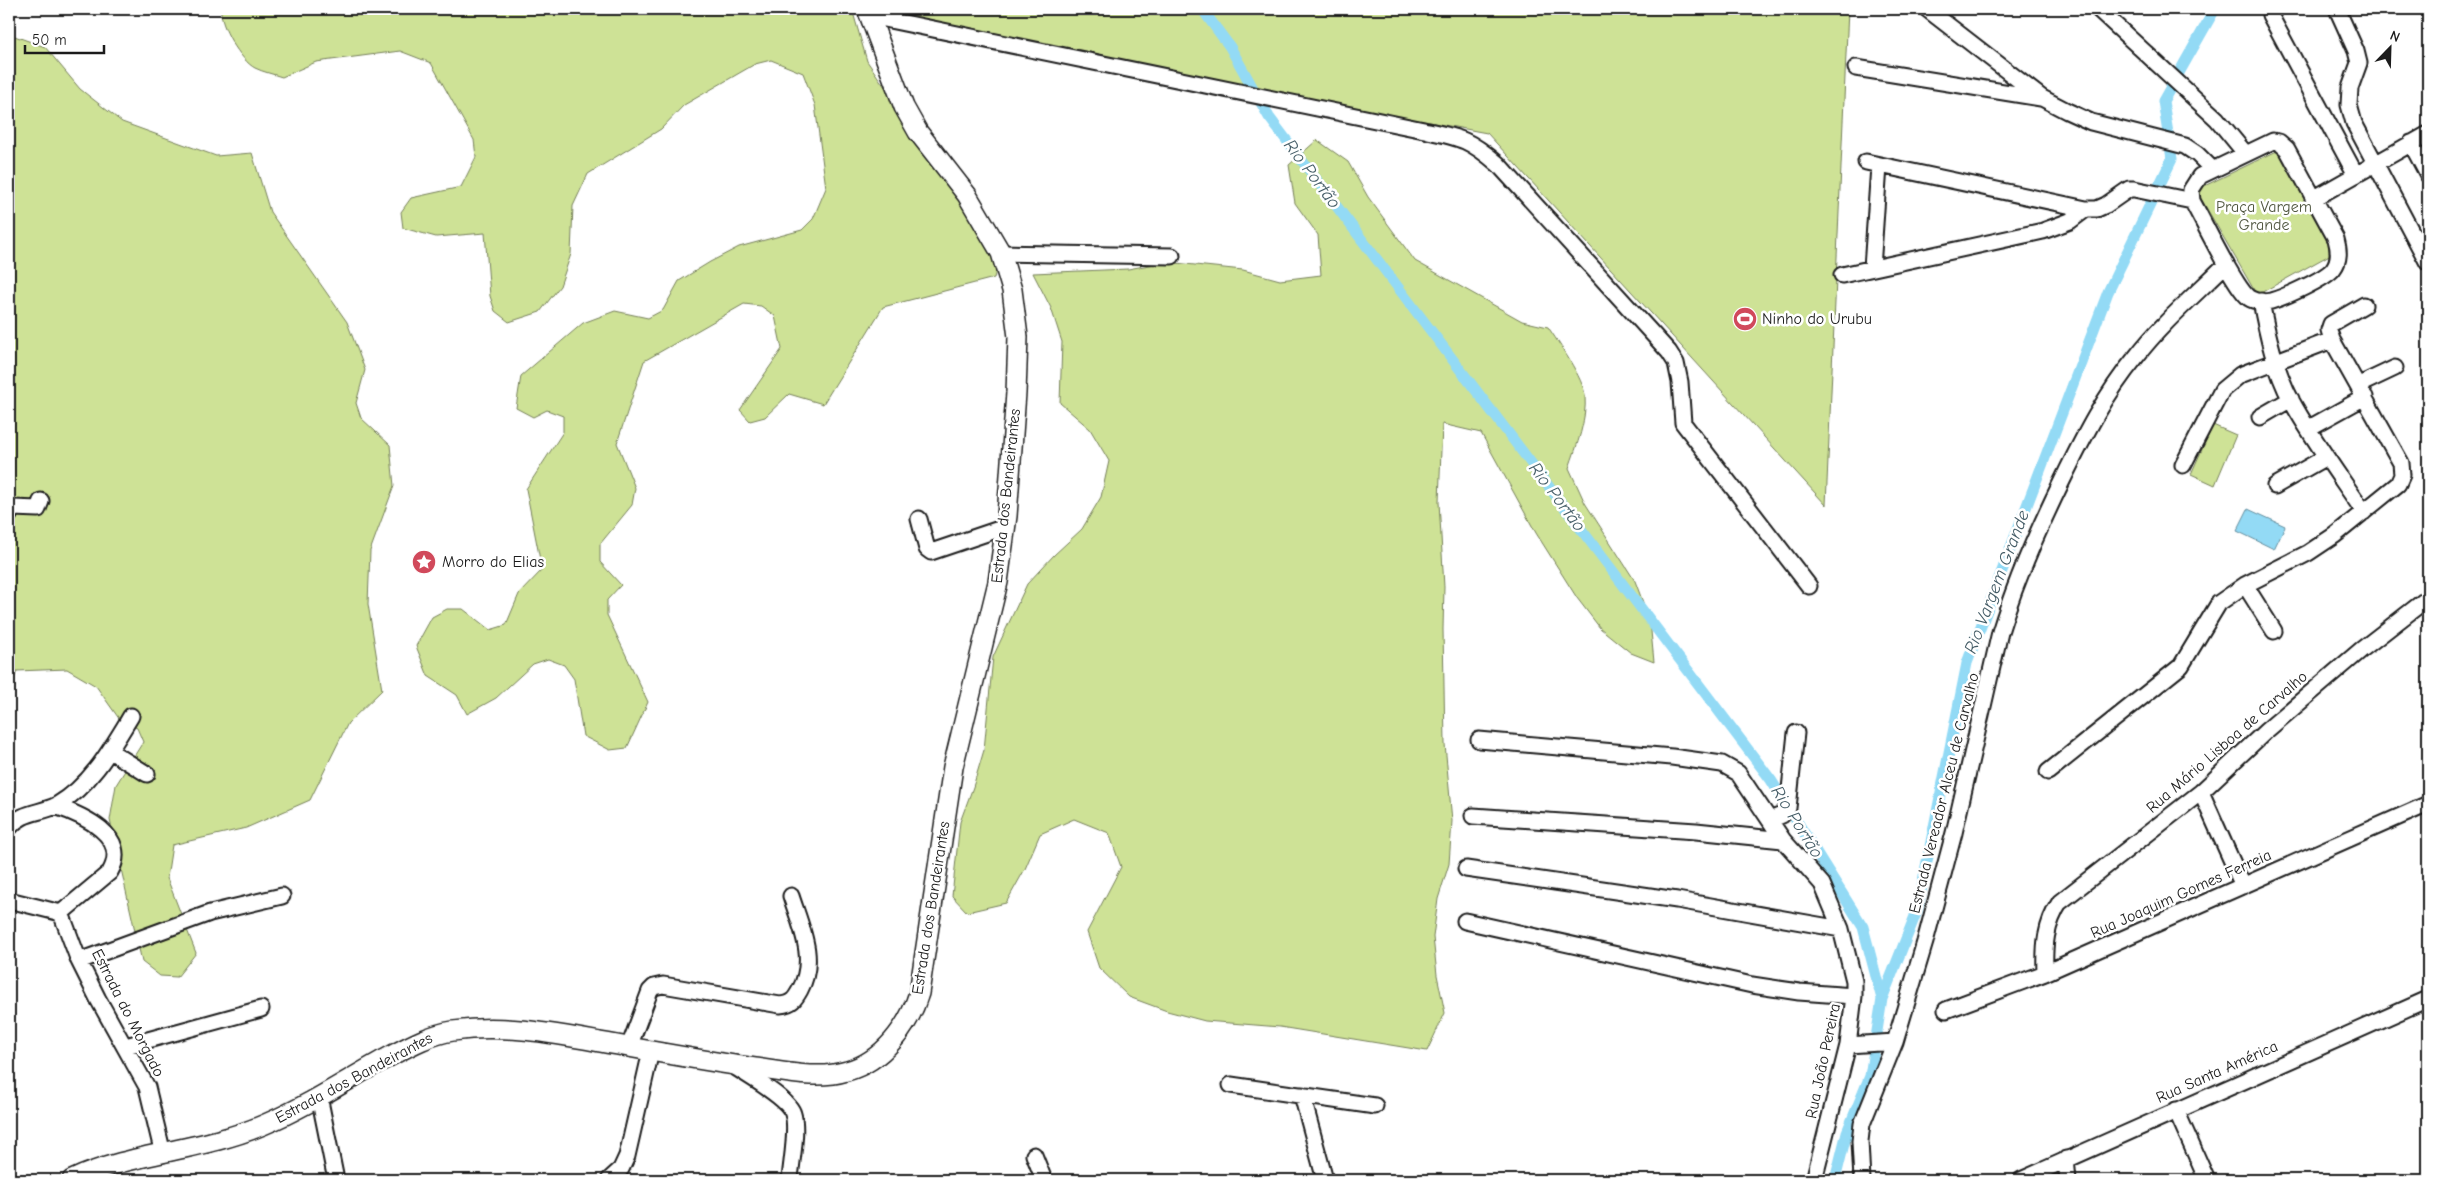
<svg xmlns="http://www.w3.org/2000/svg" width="2437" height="1189" viewBox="0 0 2437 1189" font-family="'Comic Neue',sans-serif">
  <rect width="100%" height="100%" fill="#fff"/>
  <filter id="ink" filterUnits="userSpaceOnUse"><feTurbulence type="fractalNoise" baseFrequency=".02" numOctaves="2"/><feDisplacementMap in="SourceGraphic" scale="10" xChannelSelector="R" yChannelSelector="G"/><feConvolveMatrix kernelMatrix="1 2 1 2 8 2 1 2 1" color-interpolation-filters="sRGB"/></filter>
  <g filter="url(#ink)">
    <!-- green -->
    <path fill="#cee296" stroke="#757f59" d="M221,9h631l15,52 121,176 11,23 -5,18 -111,29 -60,97 -34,-10 -24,23 -15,4 -10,-11 42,-61 -7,-33 -14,-10 -17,-2 -100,57 -27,82 18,45 -3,17 -32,39v18l21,23 -14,15v15l41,87 -21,46 -17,2 -27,-14 -9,-57 -10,-14 -16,-6 -15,5 -37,34 -29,16 -10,-19 -29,-19 -12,-30 16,-29 15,-8h16l27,21 16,-5 13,-31 23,-24 -16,-81 37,-57v-16l-16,-6 -14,7 -17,-9 5,-32 62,-53 32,-12 33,7 15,-8 16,-29 31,-19 29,-15 63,-17 11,-11 13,-31 -11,-83 -12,-32 -32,-13 -16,4 -71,41 -23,24 -73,45 -15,32 -2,48 -11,32 -20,26 -31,10 -14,-11 -5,-15 -5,-63 -49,4 -33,-9 -2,-16 10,-14 50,-11 15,-30 -2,-17 -43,-77 -31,-12 -84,11 -34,15c-9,-3 -19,-5 -27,-9 -14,-7 -36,-43 -34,-59z
      M881,9h967l-22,496 -339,-372 -602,-112z
      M9,34l36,13 35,42 42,33 94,34 36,-3 18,59 77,110 18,48 -9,33 5,15 29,27 4,41 -24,65 -2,53 14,86 -34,33 -38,77 -64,28 -74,17 -5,33 29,75 -19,24 -17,-1 -18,-14 -32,-142 6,-35 27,-43 -6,-14 -17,-8 -24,-34 -29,-17 -50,2 -8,20z
      M1317,140l31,22 20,35 47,64 107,60 26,6c10,15 36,52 37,69 2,24 -8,49 -16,72l16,35 50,78 15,40 4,41 -23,-9 -31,-25 -23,-30 -41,-65 -55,-100 -39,-9 -3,78 5,85 -1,42 2,115 7,77 -3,43 -11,35 -5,38 4,38 8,38 -18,38 -147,-24 -75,-6 -38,-10 -38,-14 -30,-29 -12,-36 34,-65 -12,-34 -35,-14 -34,15 -15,35 -19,34 -39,9 -15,-16 8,-74 13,-35 11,-37 9,-93 34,-73 27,-29 28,-26 19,-32 8,-36 -19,-32 -30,-26 2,-61 -11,-34 -18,-35 95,-4 38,-7 77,8 37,10 41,-5 -3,-40 -23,-32 -6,-38z
      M2279,150l56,102 -78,43 -61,-105z
      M2213,425l23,10 -21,50 -24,-11z"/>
    <!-- water -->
    <path fill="#93daf5" stroke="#638e9e" d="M2248,509l37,17 -11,23 -37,-18z"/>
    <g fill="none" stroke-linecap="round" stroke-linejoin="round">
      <!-- canal -->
      <path stroke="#93daf5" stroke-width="11" d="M1202,9l28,38 39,70 502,663 92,147 19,72
        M1835,1180l12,-48 23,-56 12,-77 35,-88 50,-248 141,-371 64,-133 -9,-58 52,-92"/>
      <!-- minor casing -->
      <g stroke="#1c1c1c" stroke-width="19">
        <path id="minor" d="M1927,9l115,89 25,13 24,11 94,24 12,8 15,15
          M2098,9l119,110 28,34
          M2337,9l19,42 3,12 -9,25 -1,17 5,18 74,140
          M2270,15l86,160
          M870,16l554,114c37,8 45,9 74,34l171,188 7,11 4,19 3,41 126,163
          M1856,68l185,30
          M2273,141l6,1 8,7 49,90c3,11 4,21 -3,30 -8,10 -48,28 -62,32 -6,1 -16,1 -22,-3 -14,-10 -46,-78 -57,-97l-1,-11 9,-14z
          M2411,143l17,32
          M1866,162l220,47h11l9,-4 23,-16h5l58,12
          M2313,199l115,-65
          M1001,253l171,3
          M1872,268l7,-102
          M1842,275l201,-44 27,-10 16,-12
          M2261,301c6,33 14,69 30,99 21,39 48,75 73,112
          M2359,385l36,-17
          M2260,417l31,-18
          M2309,428l56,-31
          M2183,465l39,-75 18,-15 92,-35
          M2275,486l51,-29
          M9,515l4,-7 25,1 3,-8
          M919,519l8,30 4,3 74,-25
          M2245,585l29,46
          M1479,740l193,17 50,7 16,9 45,67 39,44 19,45 13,52v15l-6,49 -34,135
          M110,751l37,23
          M2048,772l133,-106 38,-63 26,-18 63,-32 27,-18 63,-51 4,-9 -1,-12 -69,-123 -3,-10 2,-6 33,-19
          M2201,792l42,94
          M55,806c27,9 76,30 55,66l-49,41
          M1473,816l223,15 87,9
          M1770,820l12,-5 6,-7 8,-75
          M9,828c13,-17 31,-14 48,-23 34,-20 54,-56 74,-89
          M1466,869l211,31 164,29
          M9,900l52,13 18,48 19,38 49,88 16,67
          M1465,921l287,64 47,7 55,4
          M79,961l131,-48 72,-17
          M2045,973c-1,-27 0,-48 15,-71l141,-110 65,-61 95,-81 67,-52
          M1946,1010l99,-37 383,-169
          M1848,1045l47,-3
          M126,1046l135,-37
          M629,1047l21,-56 4,-4 9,-2 117,20c12,-1 15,-6 20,-15 17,-31 1,-63 -9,-94
          M732,1065c14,10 57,33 61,49 5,16 -2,49 -3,66
          M1231,1085l144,21
          M1302,1095l23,85
          M319,1096l17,84
          M2176,1110l31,70
          M1034,1155l10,25
          M2066,1159l2,21
          M609,1180l12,-11 6,-13 24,-105
          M1862,1180l-2,-39 2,-17 33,-82 30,-100 29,-109 46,-201c16,-53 38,-102 62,-151 22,-45 42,-85 74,-124 26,-34 60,-63 90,-93
          M2021,1180l407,-181"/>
      </g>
      <!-- major casing -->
      <g stroke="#1c1c1c" stroke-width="22">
        <path id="major" d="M72,1180c60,-28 130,-29 191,-55 41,-17 79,-42 118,-64 23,-12 46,-26 72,-30 50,-7 98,2 147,11 52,9 103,19 155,26 30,4 63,12 92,3 36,-10 62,-45 72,-78l34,-226 45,-185 9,-66 9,-123 2,-56 -6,-47 -11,-37 -34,-58 -49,-63 -14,-25 -37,-98"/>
      </g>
      <!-- minor -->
      <use href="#minor" stroke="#fff" stroke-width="15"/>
      <!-- major -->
      <use href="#major" stroke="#fff" stroke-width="19"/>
    </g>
  </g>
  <!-- icons -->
  <defs>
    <g id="stadium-disc" transform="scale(1.25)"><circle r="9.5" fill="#d1495b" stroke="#fff"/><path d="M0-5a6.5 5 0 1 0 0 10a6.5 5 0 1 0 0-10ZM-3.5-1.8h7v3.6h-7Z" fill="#fff"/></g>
    <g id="sight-disc" transform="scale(1.25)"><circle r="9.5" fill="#d1495b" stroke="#fff"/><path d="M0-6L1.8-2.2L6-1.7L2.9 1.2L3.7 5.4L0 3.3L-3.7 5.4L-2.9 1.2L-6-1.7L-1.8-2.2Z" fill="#fff"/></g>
  </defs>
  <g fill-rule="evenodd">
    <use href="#stadium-disc" x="1745" y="319"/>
    <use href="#sight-disc" x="424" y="562"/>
  </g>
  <g text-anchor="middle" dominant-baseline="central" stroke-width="5" stroke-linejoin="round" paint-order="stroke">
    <!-- park labels -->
    <g font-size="16" fill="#515741" stroke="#fff">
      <text x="2264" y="207">Praça Vargem<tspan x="2264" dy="18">Grande</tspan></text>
    </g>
    <!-- poi labels -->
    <g font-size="16" fill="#1c1c1c" stroke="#fff" text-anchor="start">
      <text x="1762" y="319">Ninho do Urubu</text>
      <text x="442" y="562">Morro do Elias</text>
    </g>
    <!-- street labels -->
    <g font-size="16" fill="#1c1c1c" stroke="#fff">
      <text transform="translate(1006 496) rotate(-84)">Estrada dos Bandeirantes</text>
      <text transform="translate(2227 742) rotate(-41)">Rua Mário Lisboa de Carvalho</text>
      <text transform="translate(1944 793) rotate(-76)">Estrada Vereador Alceu de Carvalho</text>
      <text transform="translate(2181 894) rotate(-24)">Rua Joaquim Gomes Ferreia</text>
      <text transform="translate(931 908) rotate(-81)">Estrada dos Bandeirantes</text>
      <text transform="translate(128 1013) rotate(63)">Estrada do Morgado</text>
      <text transform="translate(1823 1061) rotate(-78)">Rua João Pereira</text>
      <text transform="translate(2217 1072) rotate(-24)">Rua Santa América</text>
      <text transform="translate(354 1078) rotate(-28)">Estrada dos Bandeirantes</text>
    </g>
    <!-- water labels -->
    <g font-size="18" font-style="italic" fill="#465e68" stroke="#fff">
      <text transform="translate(1312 174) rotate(53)">Rio Portão</text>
      <text transform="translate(1557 497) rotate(53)">Rio Portão</text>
      <text transform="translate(1997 582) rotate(-69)">Rio Vargem Grande</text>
      <text transform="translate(1797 822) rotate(58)">Rio Portão</text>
    </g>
  </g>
  <!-- margin -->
  <rect width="2437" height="1189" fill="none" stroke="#fff" stroke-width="30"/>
  <rect x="15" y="15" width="2407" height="1159" fill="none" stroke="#1c1c1c" stroke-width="2" filter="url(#ink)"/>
  <!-- north arrow -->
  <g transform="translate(2390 48) rotate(23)" stroke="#ffffff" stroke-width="4" paint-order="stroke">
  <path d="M0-4L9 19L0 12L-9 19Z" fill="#1c1c1c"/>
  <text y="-8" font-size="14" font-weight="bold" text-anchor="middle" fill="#1c1c1c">N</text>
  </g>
  <!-- scale -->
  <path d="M25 45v8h79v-8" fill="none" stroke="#1c1c1c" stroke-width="2.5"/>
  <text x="32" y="45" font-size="15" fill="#1c1c1c" stroke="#ffffff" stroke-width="4" paint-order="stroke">50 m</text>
</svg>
